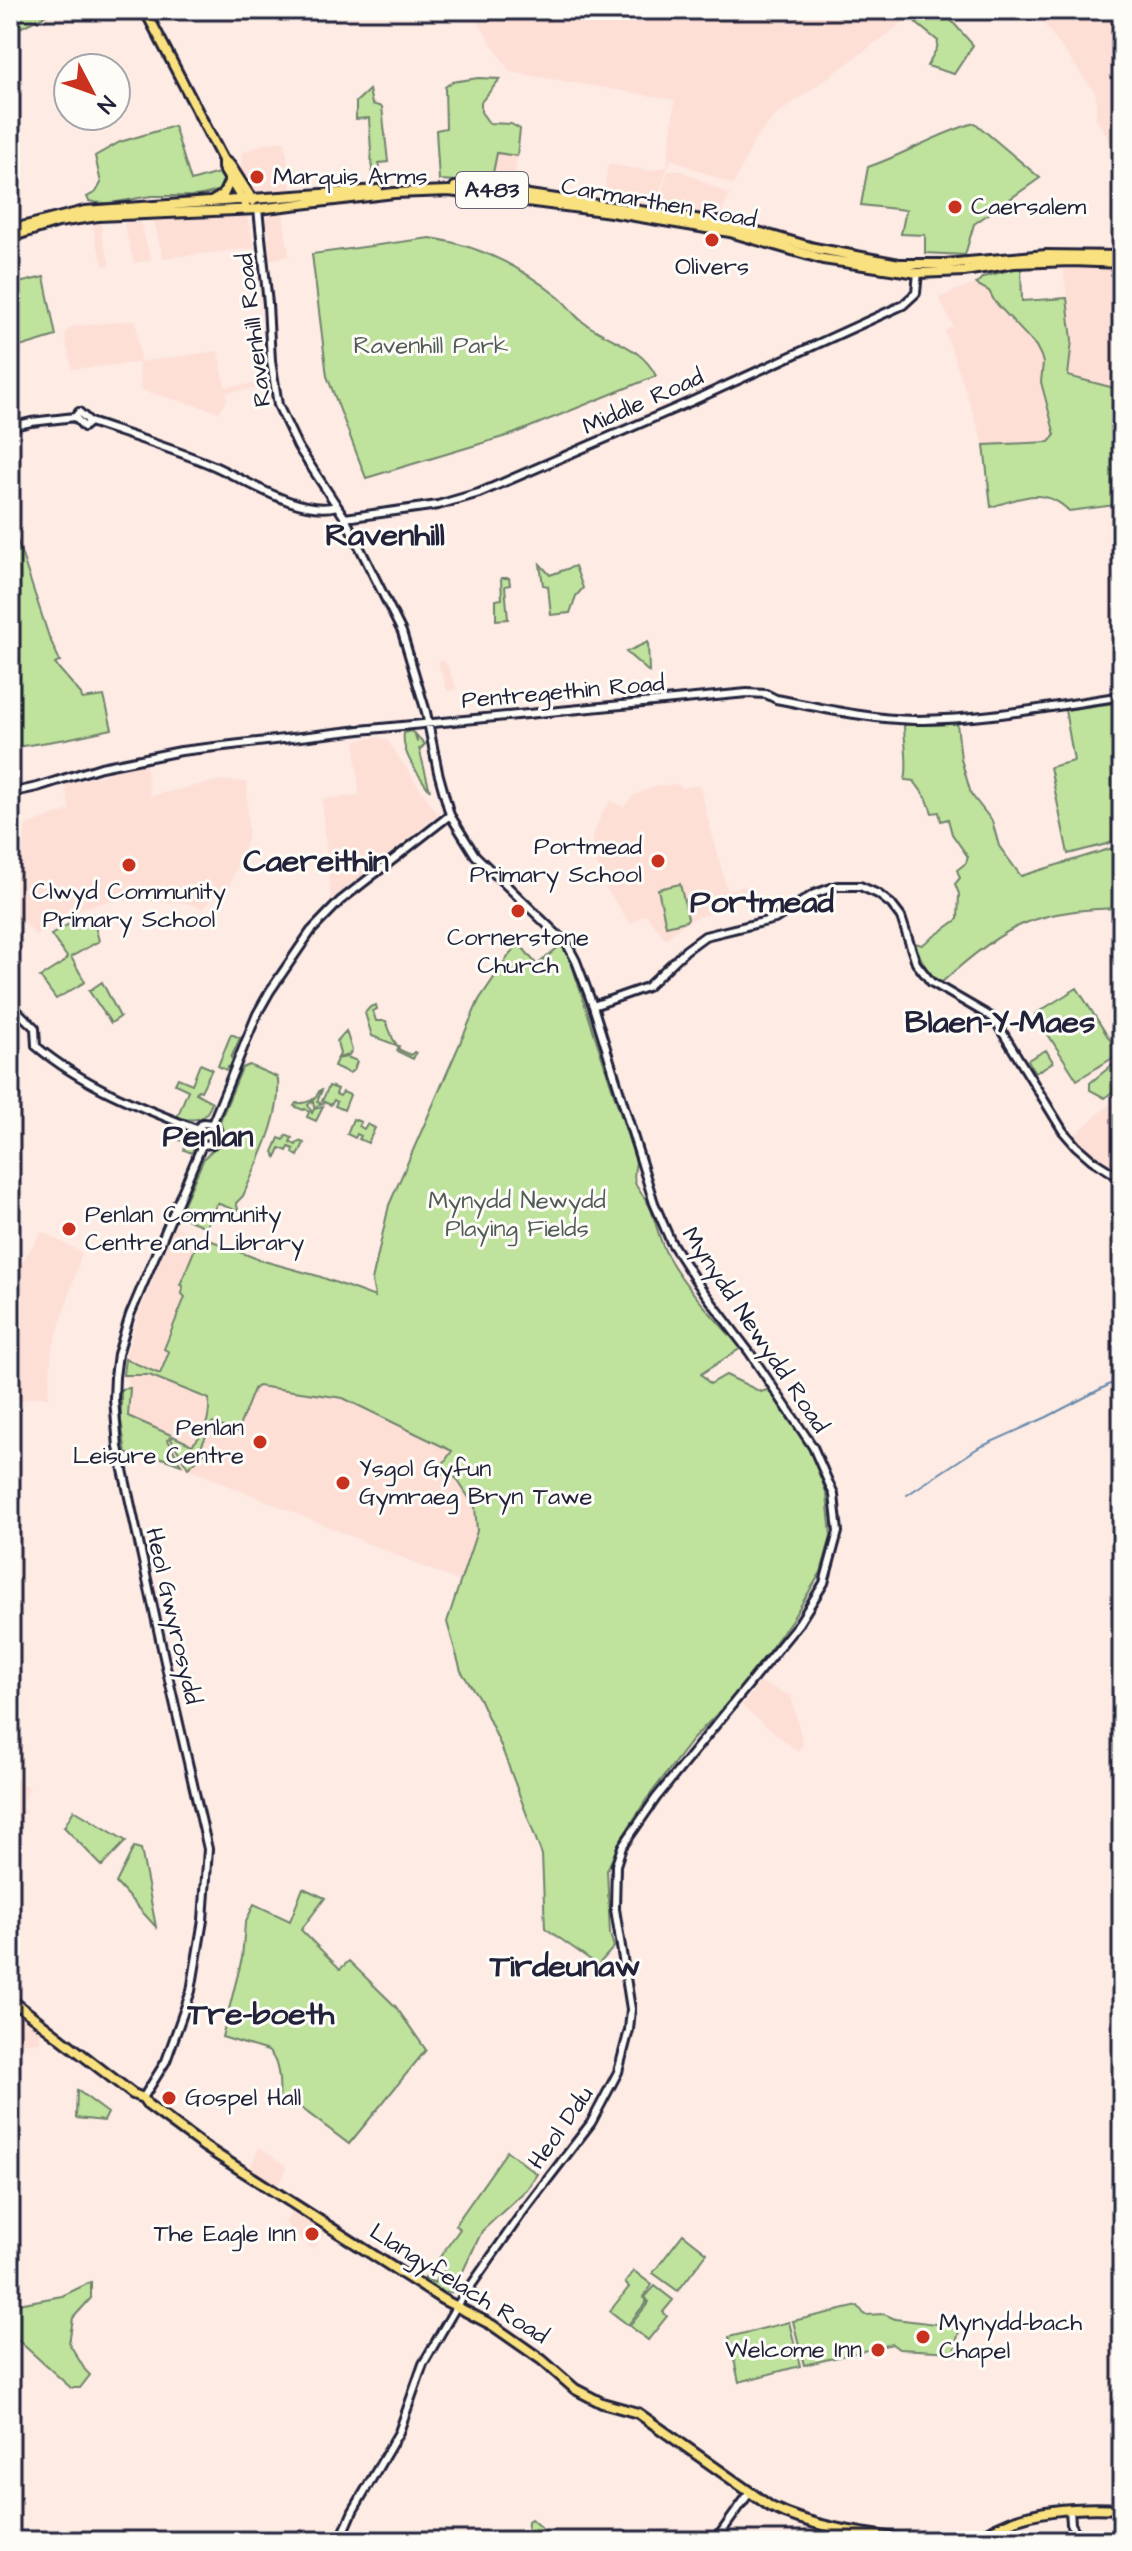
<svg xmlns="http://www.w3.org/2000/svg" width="1132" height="2551" viewBox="0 0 1132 2551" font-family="'Architects Daughter',sans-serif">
  <rect width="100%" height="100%" fill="#fdebe4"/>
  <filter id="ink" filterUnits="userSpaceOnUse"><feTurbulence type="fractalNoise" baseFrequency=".0125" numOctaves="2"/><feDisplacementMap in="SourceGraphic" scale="16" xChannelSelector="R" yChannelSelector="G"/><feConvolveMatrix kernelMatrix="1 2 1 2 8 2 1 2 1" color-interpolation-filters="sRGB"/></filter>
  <g filter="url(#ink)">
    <!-- built -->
    <path fill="#fddfd6" d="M474,10h446l-145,106 -20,23 -22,46 -62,-26 -17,49 -51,-6 5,-38 41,7 18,-4 8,-67 -165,-28 -36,-56z
      M1034,10h88v122l-12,9 -14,-22v-25z
      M285,141l6,53 -37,2 -9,-11 -4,-12 1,-20 22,-9z
      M497,152l20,4 -4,30 -22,-3z
      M668,171h14l48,24 -10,20 -31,-4 -31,-7z
      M283,213l6,43 -22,4 2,-24 -4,-15 4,-7z
      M185,217l1,2 61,-2 7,31 -91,10 -9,-37z
      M140,222l11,38 -17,3 -10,-40z
      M93,224h8l1,14 8,27 -6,1 -9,-26z
      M1063,265l59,3v122l-54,-14 4,-36z
      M976,284l13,7 6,11 41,44 5,10 2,6 -2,20 3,20 11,33 -6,7 -65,3 -39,-114 8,-5 -14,-28 20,-9z
      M136,320l4,42 78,-11 7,36 40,-4v5l-39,4 1,8 -8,12 -78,-22 -3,-27 -66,6 -7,-34 5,-8z
      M443,660l5,6 8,23 -9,2 -9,-29z
      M377,737l10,3 51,75 -107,85 -9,-101 37,-4 -4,-54z
      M146,763l4,33 72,-16 25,2 1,54 -22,59 -12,-2 -10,16 -17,-6 -14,-1 -53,-2 -14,2 -22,6 -26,11 -22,17 -15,-19 -7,3 12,-95 44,-15 -5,-25z
      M677,784l6,4 16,-3 28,105 19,-4 2,12 -17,4v4l-44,15 -21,18 -21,-25 -14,10 -26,-37 -12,-34v-18l9,-22 9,-12 13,6 10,-12 23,-9z
      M1122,1093v80l-30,-20 -18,-17z
      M175,1226l85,34 58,16 135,176 -10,9 32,46 2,24 -16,51 -298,-124 -34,-3 -8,-34v-32l6,-1 1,-9 -5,-1 2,-19 14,-46z
      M42,1232l40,21 -30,97 -4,47h-15l-15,5 -5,-14 -3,1v-109z
      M760,1682l31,14 12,49 -6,6 -55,-45z
      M10,1777l20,11 -12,19 8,4 -16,20z
      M10,2004l30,22v16l-30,2z
      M259,2147l27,19 -2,10 -8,11 -26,-17z
      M293,2209l32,20 2,2 -13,16 -4,1 -25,-25z"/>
    <!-- green -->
    <path fill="#bfe39c" stroke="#70826c" stroke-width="2" d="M10,10h46l-46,23z
      M936,10h6l31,35 -19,29 -27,-8 10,-18 1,-7 -22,-18z
      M478,78l22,1 -19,23v10l8,11 22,1 9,5 -3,27 -20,-3 -6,30 -52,-3 -3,-50 10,-2 -1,-41 7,-5z
      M369,90l3,14 10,3 6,55 -9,1 1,7 -4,1 4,13 -7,1 -4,-67 -13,1v-17z
      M975,123l65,55 -66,46 -9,31 -40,-2v-18l-24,-1 5,-24 -45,-5 7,-38c36,-12 70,-34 107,-44z
      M174,126l17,55 31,-9 3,8 -4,9c-22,11 -46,6 -69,7 -20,2 -43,11 -63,5l-2,-4 9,-5 5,-9 -6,-27 25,-14z
      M430,238c47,7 90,28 127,58 10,7 16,19 26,26 25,19 58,23 73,54l-143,58 -147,44 -39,-102 -15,-122z
      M1021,267l1,34 45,-3 5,42 -4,36 54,14v133l-7,-18 -46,6c-25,-25 -48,-13 -78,-4l-7,-62 65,-3 6,-7 -14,-53 2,-19 -2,-7 -5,-10 -41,-44 -6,-11 -13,-7 7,-7z
      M44,277l12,59 -46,14v-65z
      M17,540l32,97 11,24 -5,3 26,30 1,5 22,-3 8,33 -46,10 -56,9v-205z
      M540,564l10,11 25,-9 8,22 -7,8 -6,17 -19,2 -3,-29 -5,-1z
      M501,578h8l1,7 -5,1 3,33 -12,1v-20l6,-1z
      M648,642l1,30 -23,-20z
      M1122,702v133l-15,9 -39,10 -18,-87 24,-6 -9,-51z
      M957,723l4,36 10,35 21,27 7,25 22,30 101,-31v63c-33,1 -68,3 -99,16 -27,11 -60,39 -82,59 -15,-11 -20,-23 -26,-40l7,2 36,-26 1,-25 -4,-10 5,-6 -3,-8 9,-7 2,-6 -16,-23 -4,-15 -7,2 -2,-9 -7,1 -5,-14 -13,-18 -9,-1c4,-15 -1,-39 -1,-55z
      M410,731l5,3 2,8v-6l8,8 -5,6 -1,-2 11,43c-12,-17 -29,-38 -26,-58z
      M680,884l8,34 -2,3 -20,5 -8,-37z
      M92,914l7,27 -28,16 14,25 -29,17 -16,-22 24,-15 3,-5 -16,-22 28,-17z
      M518,942l19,23 24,-20 9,14 66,203c-6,28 4,24 14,45 6,15 9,33 17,48 19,34 48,63 74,93l-40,26 9,10 16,-9 35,17 9,-3 42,65 15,41 4,41 -10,36 -28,46 -51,70 -50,52 -46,60 -24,38 -15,32 3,64 4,13 -16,18 -53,-37 -3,-73 -41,-109 -22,-48 -18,-27 -14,-49 30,-91 -2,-24 -19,-29 -18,-7 14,-20 -109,-53 -85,-12 -4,3 -17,43 -25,-9 -11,24 7,3 -20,18 -17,-29 2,-3 19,9c14,-13 18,-27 17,-46l-60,-24h-26l2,-16 35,15 9,-22 -5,-3 21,-52 -3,-3 1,-8 -3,-1 20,-49 60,24 58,16 57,21 -3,-16 17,-76 90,-205z
      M102,982l18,35 -9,6 -22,-32z
      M1077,988l42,66 -42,26 -42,-66z
      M376,1005l1,4 -4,2 3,10h10l7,18 7,11 11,5 3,-3 2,1 -3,6 -16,-8 2,-5 -27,-10 -7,-23 5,-6z
      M346,1031l6,19 -3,5 -11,3 2,-4 -3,-13z
      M231,1034l9,4 -9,20 3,1 -4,11 -2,-3 -2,3 -8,-4z
      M1046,1050l7,12 -18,11 -7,-13z
      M347,1057l10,4 -3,9 -5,3 -15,-7 3,-7z
      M200,1064l12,5 -11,22 -3,-1 -2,3 16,9c-6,20 -17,19 -35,16l11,-28 -13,-6 3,-6 14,6z
      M249,1065l28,12 1,3c3,40 -20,80 -35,116l-7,7 2,6 -1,2 -20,-8 -11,24 -20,-8 -5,-9 23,-52 18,-17 2,-6 -4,-14 22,-53z
      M1112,1065l10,11v7l-17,15 -15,-8v-7z
      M329,1086l9,3 -2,5 4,2 3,-4 7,3 -6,15 -9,-4 2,-4 -3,-2 -3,5 -9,-4z
      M320,1090h2l-5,12 6,2 -9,3 -1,-6 -5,4 4,8 2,-4 9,-2 -7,14 -9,-4 2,-5 -4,-3 -2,1 -9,-4 2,-3c12,1 19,-3 24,-13z
      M353,1119l8,3 -2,4 5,3 3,-5 8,4 -7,15 -9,-4 2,-3 -4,-2 -2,4 -8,-4z
      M179,1127c10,4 18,15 13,26l-8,-3 2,-7 -11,-5z
      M286,1135l6,3 -2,4 6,3 3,-4 5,2 -6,13 -5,-3 1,-4 -5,-2 -2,4 -7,-3 -4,9 -3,-5 6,-14 5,2z
      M130,1388l-2,28 43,19 -3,5 13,25 -19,-7 -30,-2 -6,-3 -5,-32v-32z
      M74,1810l52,31 -24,25 -38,-39z
      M134,1847l7,2 15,78 -40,-44z
      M303,1888l22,10 -24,32 39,39 9,-8 47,46 30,43 -77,94 -57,-43 -7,3 -6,-1c1,-15 1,-42 -11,-52l-46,-14 20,-79 3,-34 9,-20 36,17z
      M77,2090l31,23 -4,8 -28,-3z
      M507,2151l30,23 -10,15 -45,42 -29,61 -8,1 -22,-12 2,-4 9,6 3,-5 11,7 4,-5 -10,-8 4,-5 -9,-6 23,-32 -5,-4z
      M683,2234l24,19 -29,38 -25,-18z
      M634,2271l18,14 -9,12 4,4 -19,24 -18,-14 19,-24 -4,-4z
      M91,2282v16l-18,20 -4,25 16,27 5,5 -10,13h-9l-61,-55v-22l8,-7 44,-8z
      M655,2286l18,14 -10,12 4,4 -19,24 -18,-14 19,-24 -4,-5z
      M858,2306l7,9 19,-1 11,5 65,8 -6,25 -55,-3 -7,-5 -88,21 -11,-44z
      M789,2322l11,44 -61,16 -10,-45z
      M531,2519l24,22h-28l1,-20z"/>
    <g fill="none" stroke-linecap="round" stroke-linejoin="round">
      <!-- stream -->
      <path stroke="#678aab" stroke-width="2" d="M907,1495l71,-47 69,-31 75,-39"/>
      <!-- minor casing -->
      <g stroke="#22223b" stroke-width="12">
        <path id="minor" d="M258,209l10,95 3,57 7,44 20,42 47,71 57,114 24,80 12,60 12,43 25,40 92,89 9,17 17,45 61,197 17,39 27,42 52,69 63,94 21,48 4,37 -14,51 -25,40 -143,175 -34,49 -6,18 -1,44 16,100 -2,21 -11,42 -27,51 -69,90 -66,94 -33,57 -24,68 -46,79 -13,30
          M75,417l4,-5 11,10
          M75,417l9,10 6,-5
          M90,422c41,14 84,27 124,44 34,15 85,50 123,40
          M10,427l21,-5 44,-5
          M345,518l93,-13 41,-12 211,-91 213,-97 13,-12 2,-21
          M10,793l27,-6 64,-20 80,-16 179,-21 387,-37 19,1 10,5c46,9 92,20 139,21 65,0 142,-14 207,-24
          M10,1004l25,24 1,18c46,39 103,61 160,83
          M593,1006l54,-19 39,-37 19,-14 70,-17 39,-25 23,-8h23l18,8 13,10 10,13 15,46 15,19 62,36 5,7 65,106 13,15 16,14 30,19
          M212,1124l45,-110 13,-23 41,-60 29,-30 110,-86
          M202,1145l-6,-5v-11l7,-6 9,1
          M202,1145l11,-1 4,-6v-8l-5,-6
          M143,2098l23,-37 25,-70 12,-71 5,-71 -39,-169 -51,-233 -4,-48 1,-22 3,-23 12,-39 72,-170
          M1070,2509l1,15 9,17
          M715,2541l35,-49"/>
      </g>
      <!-- major casing -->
      <g stroke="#22223b" stroke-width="14">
        <path id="major" d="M145,10l78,150v8l22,36
          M223,160l7,5 23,36
          M455,187l46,4 229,33 84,24 85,16h46l101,-9 76,1
          M213,201l10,-6 7,-15
          M10,230l75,-19 293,-21
          M10,237l48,-15 40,-6 160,-7 136,-16 55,-2 162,21 119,20 93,27 95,14 46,-2 50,-8 58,-2 50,2
          M10,1999l123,95 10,4 5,7 57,42 237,152 50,26 50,35 33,29 27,14 36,10 133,94c43,21 96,27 144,34
          M965,2541c17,-6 34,-15 52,-22 33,-11 70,-12 105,-10"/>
      </g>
      <!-- minor -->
      <use href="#minor" stroke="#fdfcf7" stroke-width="6"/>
      <!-- major -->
      <use href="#major" stroke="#fae180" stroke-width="8"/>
      <!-- rail casing -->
      <g stroke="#22223b" stroke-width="5">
        <path id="rail" d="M10,16l14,-6"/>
      </g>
      <!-- rail -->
      <use href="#rail" stroke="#fdfcf7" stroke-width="2" stroke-dasharray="6" stroke-linecap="butt"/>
    </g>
  </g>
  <!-- markers -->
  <g fill="#c8321e" stroke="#fdfcf7" stroke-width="3">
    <circle cx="257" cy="177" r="8"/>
    <circle cx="955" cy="207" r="8"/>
    <circle cx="712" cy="240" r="8"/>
    <circle cx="658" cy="861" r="8"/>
    <circle cx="129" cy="865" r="8"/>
    <circle cx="518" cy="911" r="8"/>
    <circle cx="69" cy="1229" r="8"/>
    <circle cx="260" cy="1442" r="8"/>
    <circle cx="343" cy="1483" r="8"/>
    <circle cx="169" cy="2098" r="8"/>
    <circle cx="312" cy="2234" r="8"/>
    <circle cx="923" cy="2337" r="8"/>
    <circle cx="878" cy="2350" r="8"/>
  </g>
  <g text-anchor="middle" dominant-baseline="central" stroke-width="6" stroke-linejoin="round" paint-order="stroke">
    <!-- shield labels -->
    <rect fill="#fdfcf7" stroke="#646373" stroke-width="2" x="456" y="172" width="72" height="36" rx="6"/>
    <g font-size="22" font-weight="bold" fill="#22223b">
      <text x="492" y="190">A483</text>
    </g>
    <!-- poi labels -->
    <g font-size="24" fill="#22223b" stroke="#fdfcf7" text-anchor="start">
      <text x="273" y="177">Marquis Arms</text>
      <text x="971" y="207">Caersalem</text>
      <text x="712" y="267" text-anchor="middle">Olivers</text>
      <text x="642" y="847" text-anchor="end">Portmead<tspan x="642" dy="28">Primary School</tspan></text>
      <text x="129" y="892" text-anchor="middle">Clwyd Community<tspan x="129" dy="28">Primary School</tspan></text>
      <text x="518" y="938" text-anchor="middle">Cornerstone<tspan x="518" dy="28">Church</tspan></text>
      <text x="85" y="1215">Penlan Community<tspan x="85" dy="28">Centre and Library</tspan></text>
      <text x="244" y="1428" text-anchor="end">Penlan<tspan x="244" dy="28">Leisure Centre</tspan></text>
      <text x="359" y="1469">Ysgol Gyfun<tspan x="359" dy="28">Gymraeg Bryn Tawe</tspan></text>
      <text x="185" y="2098">Gospel Hall</text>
      <text x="296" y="2234" text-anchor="end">The Eagle Inn</text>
      <text x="939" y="2323">Mynydd-bach<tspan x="939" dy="28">Chapel</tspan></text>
      <text x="862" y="2350" text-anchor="end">Welcome Inn</text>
    </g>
    <!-- street labels -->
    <g font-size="24" fill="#22223b" stroke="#fdfcf7">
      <text transform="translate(659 203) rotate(10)">Carmarthen Road</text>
      <text transform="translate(254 330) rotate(-97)">Ravenhill Road</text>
      <text transform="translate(643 402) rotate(-24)">Middle Road</text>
      <text transform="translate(563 692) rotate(-5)">Pentregethin Road</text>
      <text transform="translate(755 1330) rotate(56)">Mynydd Newydd Road</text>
      <text transform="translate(173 1616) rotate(77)">Heol Gwyrosydd</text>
      <text transform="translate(561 2128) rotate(-55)">Heol Ddu</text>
      <text transform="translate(459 2284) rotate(32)">Llangyfelach Road</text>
    </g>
    <!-- park labels -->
    <g font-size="24" fill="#515c58" stroke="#fdfcf7">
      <text x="431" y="346">Ravenhill Park</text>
      <text x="517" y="1201">Mynydd Newydd<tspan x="517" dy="28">Playing Fields</tspan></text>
    </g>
    <!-- district labels -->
    <g font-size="32" font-weight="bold" fill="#22223b" stroke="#fdfcf7">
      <text x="385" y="535">Ravenhill</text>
      <text x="316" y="861">Caereithin</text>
      <text x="762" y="902">Portmead</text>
      <text x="1000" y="1022">Blaen-Y-Maes</text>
      <text x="208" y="1136">Penlan</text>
      <text x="565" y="1966">Tirdeunaw</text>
      <text x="261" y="2014">Tre-boeth</text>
    </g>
  </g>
  <!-- margin -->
  <rect width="1132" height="2551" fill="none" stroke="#fdfcf7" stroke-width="40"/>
  <rect x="20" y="20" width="1092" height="2511" fill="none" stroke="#22223b" stroke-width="3" filter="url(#ink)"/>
  <!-- north arrow -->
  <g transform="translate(92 92) rotate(131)"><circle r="38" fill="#fdfcf7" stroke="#a5a5ac" stroke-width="2"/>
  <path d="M0-6L14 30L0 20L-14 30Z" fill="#c8321e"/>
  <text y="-12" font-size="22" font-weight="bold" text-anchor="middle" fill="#22223b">N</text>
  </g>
</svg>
